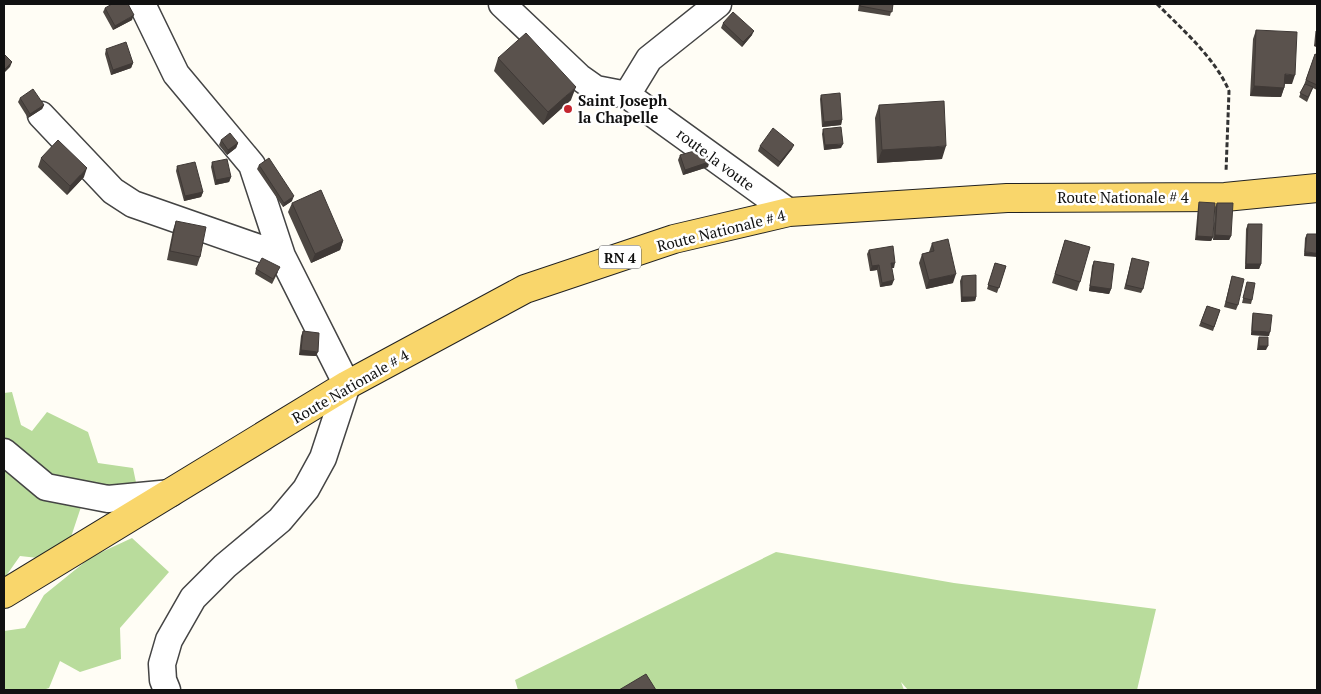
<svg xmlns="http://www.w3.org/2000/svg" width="1321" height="694" viewBox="0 0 1321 694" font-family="'PT Serif',serif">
  <rect width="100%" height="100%" fill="#fffdf5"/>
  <!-- forest -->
  <path fill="#b9dc9c" d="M12,392l9,33 11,6 15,-19 41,20 10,31 35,5 5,24 -56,12 -12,36 -32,18 -18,-2 -14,20h-2v-183z
    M132,538l37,34 -49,56 1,31 -41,13 -20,-11 -11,27 -6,2h-39v-59l21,-3 19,-33 47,-38z
    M776,552l178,31 202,26 -19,81h-229l-7,-8 3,8h-386l-3,-10z"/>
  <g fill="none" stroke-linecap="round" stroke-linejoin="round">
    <!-- street casing -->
    <g stroke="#444" stroke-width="29">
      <path id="street" d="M142,4l34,70 76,91 30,91 65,129 -24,73 -17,31 -26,31 -55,46 -32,32 -24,42 -7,24 1,16 4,10
        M502,4l77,73 17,12 31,6
        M718,4l-69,55 -22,36 162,117
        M41,115l72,76 20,13 149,52
        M4,452l42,35 62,12 63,-6"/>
    </g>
    <!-- primary casing -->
    <g stroke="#222" stroke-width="30">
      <path id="primary" d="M4,594l343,-209 178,-96 149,-50 115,-27 218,-14 218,-1 92,-9"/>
    </g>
    <!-- path -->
    <path stroke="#333" stroke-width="3" stroke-dasharray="5 2.5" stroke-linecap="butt" d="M1157,4c24,24 59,55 72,87l-3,81"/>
    <!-- street -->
    <use href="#street" stroke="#fff" stroke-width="26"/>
    <!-- primary -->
    <use href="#primary" stroke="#f9d66b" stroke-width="28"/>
  </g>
  <!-- wall -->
  <path fill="#4d4742" d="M859,4h34l-3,12 -32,-5z
    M105,8l27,12 -19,10 -10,-18z
    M723,23l29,12 -10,12 -21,-19z
    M1256,30l36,54h-7l-1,4 -3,9 -31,-1 3,-57z
    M1316,31l1,16 -3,-1 1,-10z
    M106,49l27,14 -2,5 -20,7 -6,-21z
    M1315,54l2,1v35l-4,-2 -6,14 -8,-5 5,-12z
    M498,58l73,42 -28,25 -49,-54z
    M821,95l21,25 -1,5 -19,2 -2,-28z
    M20,98l24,7 -2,4 -14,9 -10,-16z
    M879,105l63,54 -65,4 -2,-45z
    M823,129l18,19 -17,2 -2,-16z
    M221,140l17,3 -2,5 -9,7 -8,-10z
    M760,146l32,3 -14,18 -20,-16z
    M680,155l29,7 -1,5 -25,8 -5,-15z
    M41,158l43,19 -17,18 -29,-28z
    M212,162l19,15 -2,5 -14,3 -4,-18z
    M259,165l33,36 -9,6 -26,-38z
    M177,166l26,26 -2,5 -17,4 -8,-30z
    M1199,202l14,35 -2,4 -16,-1 3,-33z
    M292,203l51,38 -3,9 -29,13 -23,-51z
    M1217,203l14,33 -2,4h-16l2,-33z
    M176,221l24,36 -3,9 -30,-6 6,-30z
    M1248,224l13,40 -2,5h-14l1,-40z
    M1307,234h10l-13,22 1,-18z
    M1065,240l15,42 -3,9 -25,-8z
    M932,243l21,40 -27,6 -7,-26 3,-9 7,-2z
    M869,250l25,18h-2v17l-12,2 -3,-17 -7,1 -3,-17z
    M1132,258l11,31 -2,4 -17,-4z
    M1094,261l17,28 -2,5 -20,-3 3,-25z
    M995,263l11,3 -9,27 -10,-4z
    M256,269l22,3 -6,12 -17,-10z
    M962,276l14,21 -1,4 -14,1 -1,-21z
    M1232,276l6,29 -2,5 -12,-3z
    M1247,282l5,18 -1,4 -9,-1z
    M1207,306l13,4 -7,21 -14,-5z
    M1253,313l16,23 -18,-1 1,-17z
    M303,331l13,25 -17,-1 2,-19z
    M1259,337l7,13h-9l1,-9z"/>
  <!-- shaded-wall -->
  <path fill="#3f3936" d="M134,15l-2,5 -19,10 2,-4z
    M754,31l-2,4 -10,12 1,-5z
    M1316,42h1v5l-3,-1z
    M12,62l-2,5 -6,6v-3z
    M133,63l-2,5 -20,7 2,-5z
    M1285,74l10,1 -3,9 -10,-1z
    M1254,86l30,2 -3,9 -31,-1z
    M576,87l-5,13 -28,25 5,-13z
    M44,105l-2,4 -14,9 2,-4z
    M842,120l-1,5 -19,2 2,-5z
    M238,143l-2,5 -9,7 1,-5z
    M843,144l-2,4 -17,2 1,-5z
    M794,145l-2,4 -14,18 2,-5z
    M946,146l-4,13 -65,4 5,-13z
    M709,162l-1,5 -25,8 2,-5z
    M87,168l-3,9 -17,18 3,-9z
    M231,177l-2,5 -14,3 1,-5z
    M203,192l-2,5 -17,4 1,-5z
    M294,196l-2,5 -9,6 1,-4z
    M1215,235l16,1 -2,4h-16z
    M1197,236l16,1 -2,4 -16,-1z
    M343,241l-3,9 -29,13 4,-9z
    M1305,252l12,1v4l-13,-1z
    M891,263h4l-1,5h-4z
    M1246,264h15l-2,5h-14z
    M879,265l-2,5 -7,1 2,-5z
    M956,274l-3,9 -27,6 3,-9z
    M894,280l-2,5 -12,2 2,-4z
    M1090,286l21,3 -2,5 -20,-3z
    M962,297h14l-1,4 -14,1z
    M1252,331l18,1 -1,4 -18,-1z
    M1259,346h9l-2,4h-9z
    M301,350l17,2 -2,4 -17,-1z"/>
  <!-- building -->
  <path fill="#5a524d" stroke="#3f3936" d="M112,4h16l6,11 -19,11 -10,-18z
    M860,4h33l-1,8 -32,-6z
    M733,12l21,19 -11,11 -20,-19z
    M1256,30l41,2 -2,43 -10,-1 -1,14 -30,-2z
    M1316,31h1v11h-1z
    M526,33l50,54 -28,25 -50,-54z
    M126,42l7,21 -20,7 -7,-21z
    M4,54l8,8 -8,8z
    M1315,54l2,1v30l-11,-5z
    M1305,84l8,3 -5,10 -8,-4z
    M33,89l11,16 -14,9 -10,-16z
    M840,93l2,27 -18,2 -3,-27z
    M944,101l2,45 -64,4 -3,-45z
    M841,127l2,17 -18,1 -2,-16z
    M773,128l21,17 -14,17 -20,-16z
    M230,133l8,10 -10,7 -7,-10z
    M58,140l29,28 -17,18 -29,-28z
    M705,148l4,14 -24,8 -5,-15z
    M269,158l25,38 -10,7 -25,-38z
    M227,159l4,18 -15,3 -4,-18z
    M195,162l8,30 -18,4 -8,-30z
    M321,190l22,51 -28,13 -23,-51z
    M1199,202l16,1 -2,34 -16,-1z
    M1217,203h16l-2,33 -16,-1z
    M176,221l30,6 -6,30 -30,-6z
    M1248,224h14l-1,40h-15z
    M1307,234h10v19l-12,-1z
    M948,239l8,35 -27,6 -7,-26 12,-3 -2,-8z
    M1065,240l25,7 -10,35 -25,-8z
    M893,246l2,17h-4l3,17 -12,3 -3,-18 -7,1 -3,-16z
    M262,258l18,9 -7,12 -17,-10z
    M1132,258l17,4 -6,27 -17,-4z
    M1094,261l20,3 -3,25 -21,-3z
    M995,263l11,3 -7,22 -11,-3z
    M976,275v22h-14v-21z
    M1232,276l12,3 -6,26 -12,-3z
    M1247,282l8,1 -3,17 -9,-2z
    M1207,306l13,4 -6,17 -13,-5z
    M1253,313l19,2 -2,17 -18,-1z
    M303,331l16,2 -1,19 -17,-2z
    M1259,337h9v9h-9z
    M646,674l10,16h-37z"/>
  <!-- markers -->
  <circle fill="#c4262e" stroke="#fff" stroke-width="2" cx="568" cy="109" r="5"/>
  <g text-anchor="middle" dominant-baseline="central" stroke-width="5" stroke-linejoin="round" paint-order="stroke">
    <!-- shield labels -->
    <rect fill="#fff" stroke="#585858" stroke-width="1" x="599" y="245.5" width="42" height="23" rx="4"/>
    <g font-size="14" font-weight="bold" fill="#111">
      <text x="620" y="257">RN 4</text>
    </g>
    <!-- poi labels -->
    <g font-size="15" font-weight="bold" fill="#111" stroke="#fff" text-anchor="start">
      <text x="578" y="100">Saint Joseph<tspan x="578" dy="17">la Chapelle</tspan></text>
    </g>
    <!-- street labels -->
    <g font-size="15" fill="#111" stroke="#fff">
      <text transform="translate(716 159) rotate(37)">route la voute</text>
      <text x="1123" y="197">Route Nationale # 4</text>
      <text transform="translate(721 230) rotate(-14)">Route Nationale # 4</text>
      <text transform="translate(350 386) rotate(-30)">Route Nationale # 4</text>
    </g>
  </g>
  <!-- border -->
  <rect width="1321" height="694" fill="none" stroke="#111111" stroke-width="10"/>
</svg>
